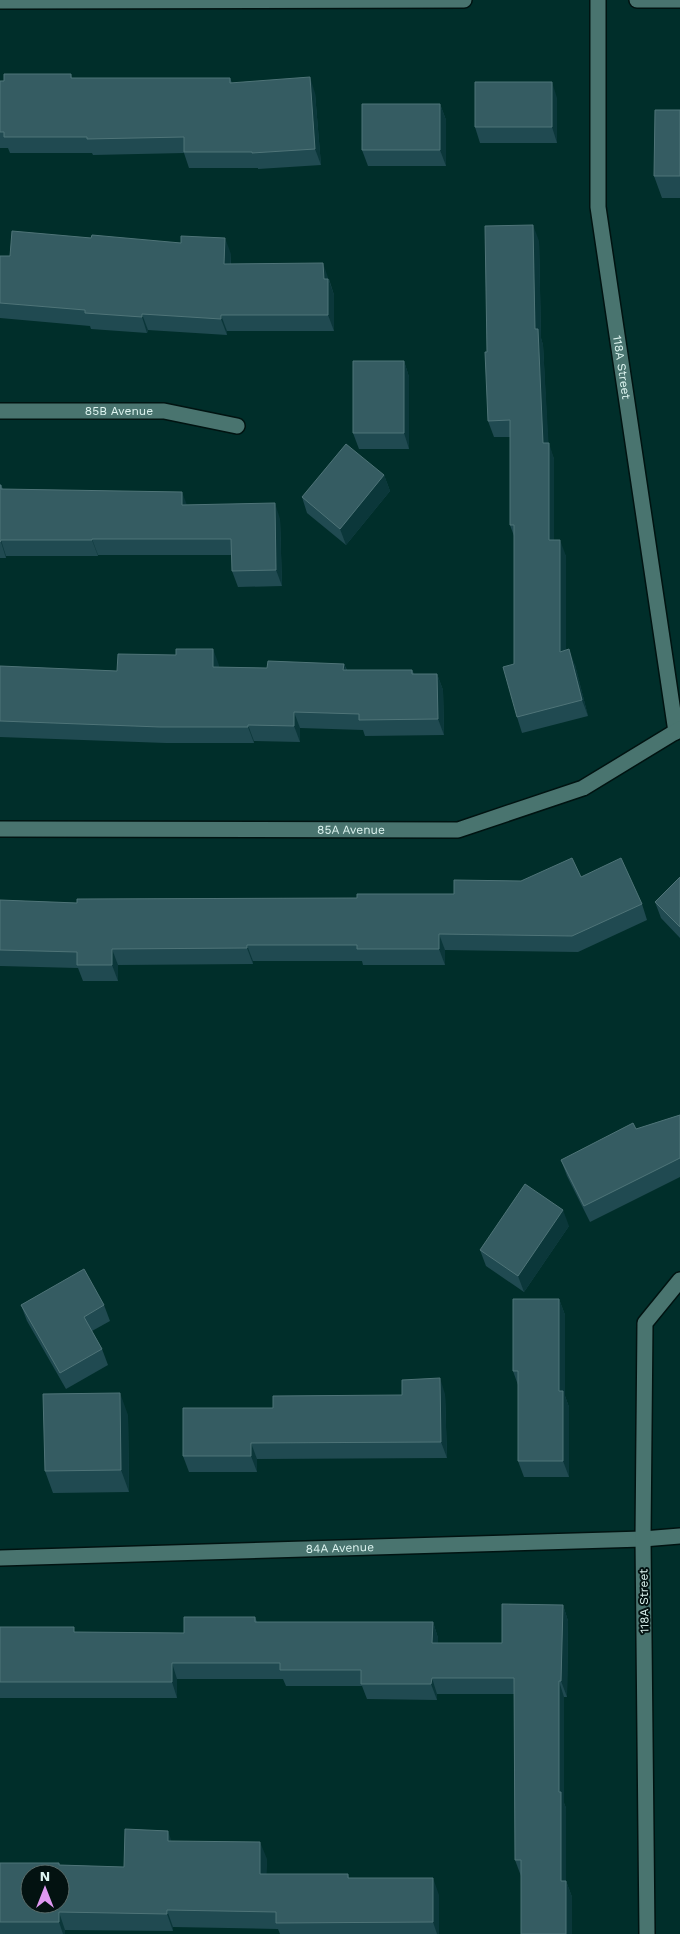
<svg xmlns="http://www.w3.org/2000/svg" width="680" height="1934" viewBox="0 0 680 1934" font-family="'Work Sans',sans-serif">
  <rect width="100%" height="100%" fill="#002e2a"/>
  <g fill="none" stroke-linecap="round" stroke-linejoin="round">
    <!-- street casing -->
    <g stroke="#001311" stroke-width="18">
      <g id="street">
        <path id="s1" d="M598,0v207l78,525"/>
        <path d="M637,0h43"/>
        <path d="M0,1l464,-1"/>
        <path id="s2" d="M0,411h164l73,15"/>
        <path id="s3" d="M0,829l458,1 125,-42 97,-59"/>
        <path id="s4" d="M0,1558l643,-19 37,-3"/>
        <path d="M647,1934l-4,-395 2,-216 35,-43"/>
      </g>
    </g>
    <!-- street -->
    <use href="#street" stroke="#49746f" stroke-width="15"/>
  </g>
  <!-- wall -->
  <path fill="#204a51" d="M71,74l1,4h158l2,5 83,10 6,72 -63,4v-1h-69l-5,-15 -91,2 -1,-2h-82l-2,-5h-8v-67z
    M557,98v45h-77l-5,-16z
    M440,104l6,16v46h-78l-6,-16z
    M680,110v88h-18l-8,-22z
    M539,241l2,97 2,7 5,98 6,16v81l12,16v94l9,15 13,51 -66,17 -5,-16 -3,-53v-128l-4,-11v-88h-16l-6,-16 -1,-69z
    M231,254v10l98,15 5,16v36h-107v4l-79,-5 -1,3 -56,-4 -1,-3 -90,-8v-62z
    M404,361l5,16v72h-50l-6,-16z
    M384,475l6,16 -44,54 -39,-32 -5,-16z
    M0,485h1l2,4 184,16 93,14 2,67 -44,1 -6,-16v-16h-134v1h-92v2h-6z
    M344,664l3,6h65l2,4h23l6,16 1,45 -79,1 -2,-6 -63,-2v14l-46,-1v2h-88l-166,-6v-71l117,5 102,-6v2l48,1z
    M581,877l61,27 5,16 -69,32 -133,-2v15h-82l-1,-4h-109v3l-135,1v16h-35l-5,-13 -78,-2v-66l77,3 280,-5 97,-4 67,-13z
    M680,877v61l-19,-20 -6,-16z
    M680,1115v62l-90,45 -23,-46 -6,-16 75,-31z
    M569,1226l-45,66 -38,-26 -6,-16z
    M559,1299l6,16v81l4,11v70h-45l-6,-16v-76l-5,-14z
    M21,1305h83l6,16 -18,10 10,18 6,16 -42,24 -39,-68z
    M445,1394l2,64 -190,1v13h-68l-6,-16 90,-48 129,-13z
    M128,1415l1,77 -76,1 -8,-22z
    M563,1605l5,16 -1,76h-3v106l2,5v73l6,16v37l-51,-58 -6,-16 -1,-166h-77v6l-70,-1 -5,-13h-76l-3,-7h-106v19h-177v-71l75,5 109,1 71,-16 2,5h176l5,16v5h64z
    M172,1841l95,18 -1,15h82l1,4 90,17v39h-159l-2,-5 -105,-2v4l-108,-1v4h-65v-71h59l1,2 64,2z"/>
  <!-- shaded-wall -->
  <path fill="#0b373a" d="M310,77l5,16 6,72 -6,-16z
    M552,82l5,16v45l-5,-16z
    M440,104l6,16v46l-6,-16z
    M533,225l6,16 2,97 2,7 6,106v-8l5,16v97l-5,-16 -6,-97 -8,-114z
    M225,238l6,16 -1,26 -6,-16z
    M323,263l11,32v36l-6,-16z
    M142,314l6,16 -1,3 -5,-16z
    M221,315l6,16v4l-6,-16z
    M404,361l5,16v72l-5,-16z
    M384,475l6,16 -44,54 -6,-16z
    M182,492l6,16 -6,-3z
    M275,503l5,16 2,67 -6,-16z
    M92,539l6,16v1l-6,-16z
    M1,540l5,16v2l-5,-16z
    M560,540l6,16v112l-6,-16z
    M213,649l6,16v18l-6,-16z
    M569,649l6,16 13,51 -6,-16z
    M344,664l6,16 -7,-10z
    M437,674l6,16 1,45 -6,-16z
    M294,712l6,16v14l-6,-16z
    M248,725l6,16v2l-6,-16z
    M439,934l6,16v15l-6,-16z
    M247,945l6,16v3l-6,-16z
    M112,949l6,16v16l-6,-16z
    M563,1210l6,16 -45,66 -6,-16z
    M559,1299l6,16v81l4,11v70l-6,-16 -4,-70z
    M440,1378l5,16 2,64 -6,-16z
    M120,1393l8,22 1,77 -8,-22z
    M251,1443l6,16v13l-6,-16z
    M563,1605l5,16 -1,76 -6,-16z
    M433,1622l5,16v21l-6,-16z
    M172,1663l5,16v19l-5,-16z
    M432,1678l5,16v6l-6,-16z
    M559,1681l5,16v106l2,5v89l-5,-16 -2,-89z
    M168,1831l6,17 -6,-7z
    M260,1842l7,17 -1,33 -6,-18z
    M433,1878l6,17v39h-2l-4,-12z
    M566,1881l6,16v37h-6z
    M167,1910l6,17v4l-6,-17z
    M59,1912l6,18v4h-2l-4,-12z"/>
  <!-- building -->
  <path fill="#355c62" stroke="#4f7478" fill-rule="evenodd" d="M4,74h67v4h159v5l80,-6 5,72 -63,4v-1h-68v-15l-97,2v-2h-83v-5h-4v-51h4z
    M475,82h77v45h-77z
    M362,104h78v46h-78z
    M655,110h25v66h-26z
    M533,225l2,104h3l5,114h6v97h11v112l9,-3 13,51 -65,17 -14,-50 11,-3v-139h-4v-105l-22,1 -3,-69h2l-2,-126z
    M12,231l79,7 1,-3 89,8v-7l44,2 -1,26 99,-1 1,16h4v36h-107v4l-79,-5v3l-57,-4v-3l-85,-7v-47h10z
    M353,361h51v72h-51z
    M346,444l38,31 -44,54 -38,-32z
    M0,485h1v4l181,3v13l93,-2 1,67 -44,1 -1,-32h-139v1h-91l-1,2z
    M176,649h37v18l54,1 1,-7 76,3 -1,6h69v4h25l1,45 -79,1v-6l-65,-2v14l-46,-1v2h-88l-160,-6v-55l117,5 1,-17 58,1z
    M572,858l9,19 40,-19 21,46 -70,32 -133,-2v15h-82v-4h-110v3l-135,1v16h-35v-13l-77,-2v-50l77,3v-4l280,-1v-4h97v-14l67,1z
    M680,877v50l-25,-25z
    M680,1115v43l-96,48 -23,-46 72,-37 3,6z
    M525,1184l38,26 -45,66 -38,-26z
    M84,1269l20,36 -20,12 18,32 -42,24 -39,-68z
    M513,1299h46v92h4v70h-45v-90h-5z
    M440,1378l1,64 -190,1v13h-68v-48h90v-12l129,-1v-15z
    M120,1393l1,77 -76,1 -2,-77z
    M502,1604l61,1 -2,76h-2v111h2v89h5v53h-45v-74h-6l-1,-182h-82l-1,6h-70v-14h-81v-7h-108v19h-172v-55h74v5l110,1v-16h71v5h178l-1,21h70z
    M125,1829l43,2v10l92,1v32h88v4h85v44l-157,1v-11l-109,-2v4l-108,-2v10h-59v-59h59v2l65,2zM30,1874h30v30h-30z"/>
  <g text-anchor="middle" dominant-baseline="central" stroke-width="4" stroke-linejoin="round" paint-order="stroke">
    <!-- street labels -->
    <g font-size="12" fill="#ddf4f0" stroke="#031211">
      <text stroke="none"><textPath href="#s1" startOffset="369">118A Street</textPath></text>
      <text stroke="none"><textPath href="#s2" startOffset="119">85B Avenue</textPath></text>
      <text stroke="none"><textPath href="#s3" startOffset="351">85A Avenue</textPath></text>
      <text stroke="none"><textPath href="#s4" startOffset="340">84A Avenue</textPath></text>
      <text transform="translate(644 1601) rotate(-91)">118A Street</text>
    </g>
  </g>
  <!-- north arrow -->
  <g transform="translate(45 1889)"><circle r="24" fill="#031211" stroke="#5a6c6a"/>
  <path d="M0-4L9 19L0 12L-9 19Z" fill="#df98f1"/>
  <text y="-8" font-size="14" font-weight="bold" text-anchor="middle" fill="#ddf4f0">N</text>
  </g>
</svg>
